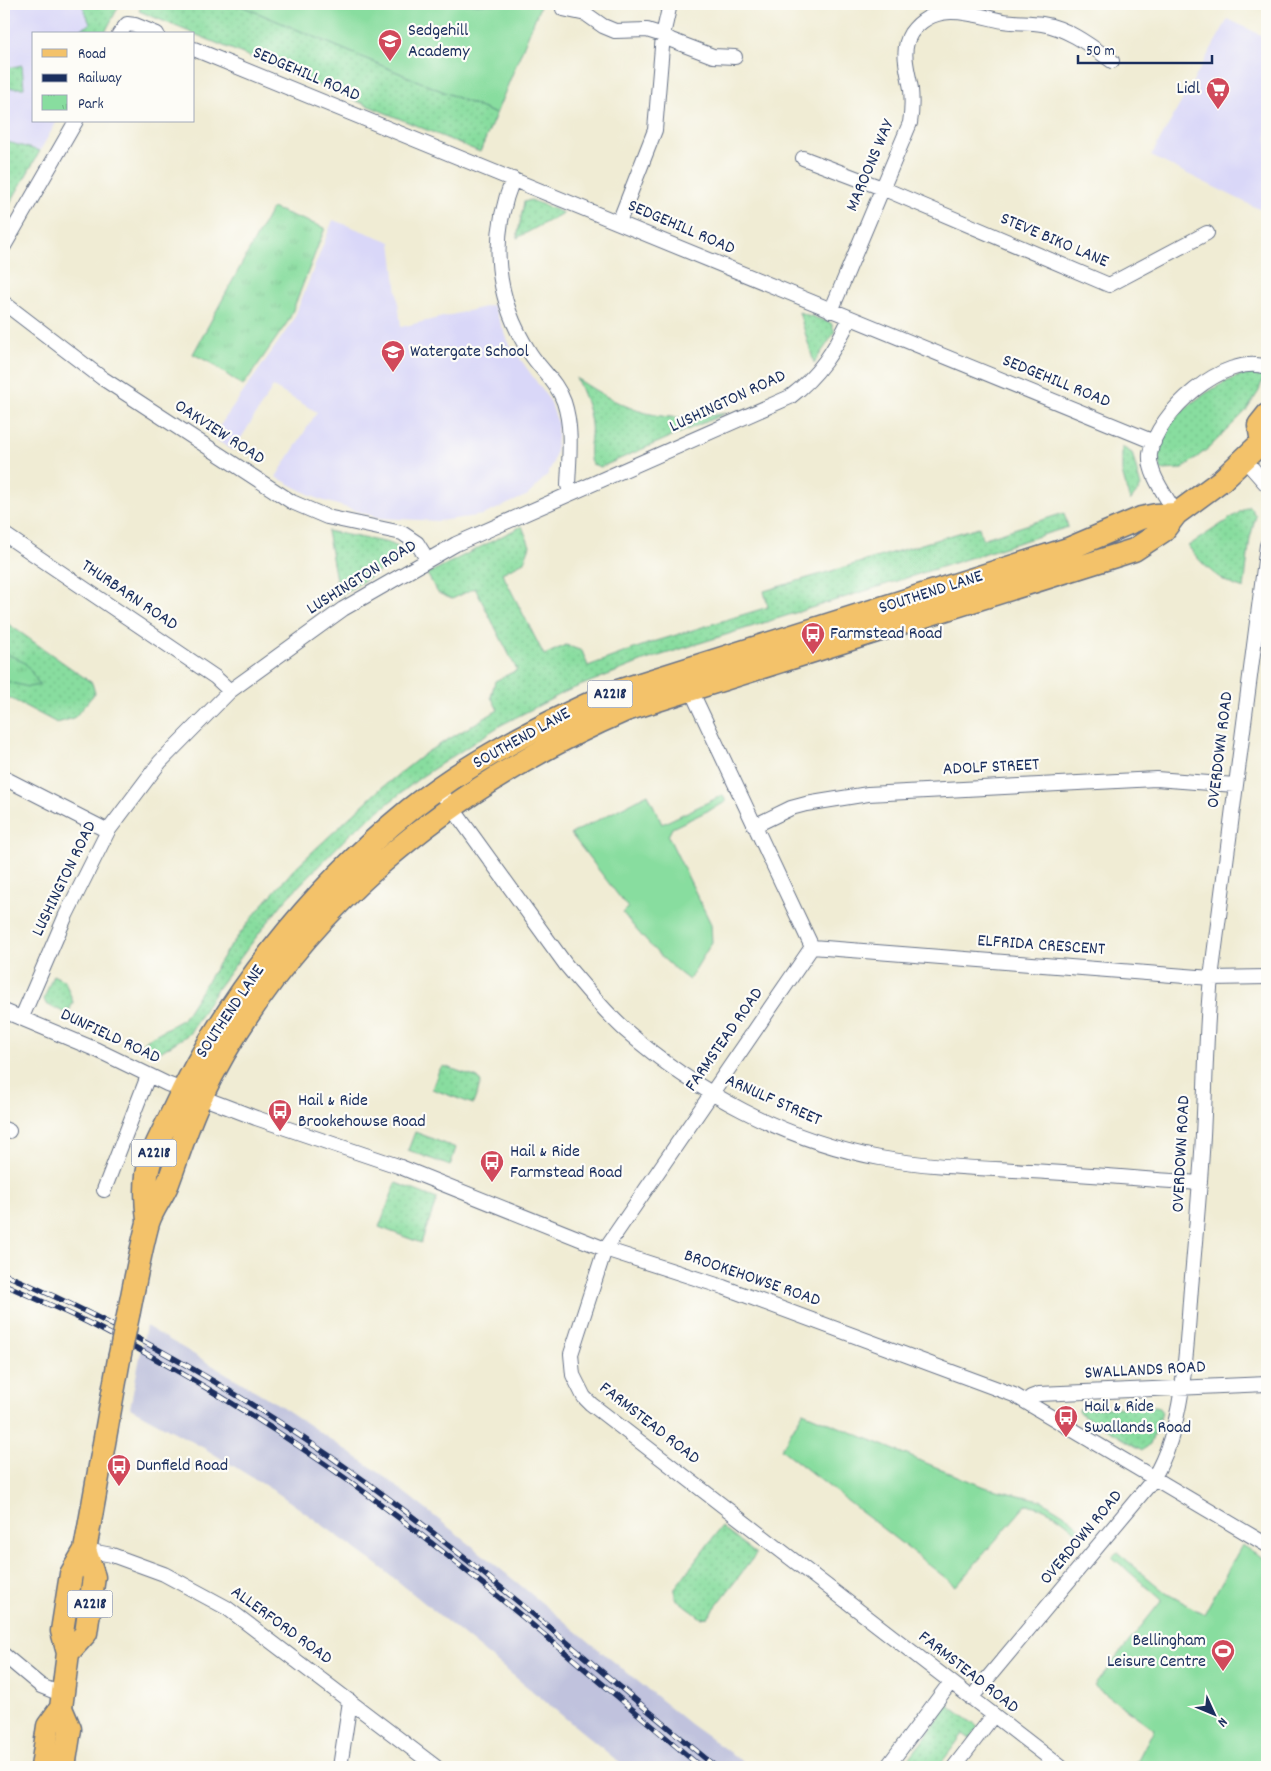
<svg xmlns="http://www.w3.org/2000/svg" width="1271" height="1771" viewBox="0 0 1271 1771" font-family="Dekko,sans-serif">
  <defs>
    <pattern id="grass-dots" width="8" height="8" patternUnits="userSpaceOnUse" patternTransform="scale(1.25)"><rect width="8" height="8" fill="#88dd9f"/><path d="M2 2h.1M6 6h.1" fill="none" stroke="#75be8b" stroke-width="1.8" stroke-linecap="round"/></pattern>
    <pattern id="park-tufts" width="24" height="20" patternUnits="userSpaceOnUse" patternTransform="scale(1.25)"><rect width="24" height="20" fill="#88dd9f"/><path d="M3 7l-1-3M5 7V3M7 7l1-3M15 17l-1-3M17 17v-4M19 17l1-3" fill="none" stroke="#75be8b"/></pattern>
  </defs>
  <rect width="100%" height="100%" fill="#fdfcf7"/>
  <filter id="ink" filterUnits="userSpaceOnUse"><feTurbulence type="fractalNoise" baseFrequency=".02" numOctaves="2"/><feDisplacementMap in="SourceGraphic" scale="10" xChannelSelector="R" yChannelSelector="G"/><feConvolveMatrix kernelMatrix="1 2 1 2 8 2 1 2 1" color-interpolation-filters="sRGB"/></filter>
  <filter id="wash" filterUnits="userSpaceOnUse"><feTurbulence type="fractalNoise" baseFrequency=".0096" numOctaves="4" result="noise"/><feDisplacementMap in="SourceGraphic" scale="20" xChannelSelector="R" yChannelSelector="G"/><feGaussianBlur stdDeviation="1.12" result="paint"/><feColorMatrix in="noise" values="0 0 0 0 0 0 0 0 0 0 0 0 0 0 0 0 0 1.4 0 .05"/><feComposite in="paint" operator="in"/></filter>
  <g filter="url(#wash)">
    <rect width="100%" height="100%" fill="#f0ecd4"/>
    <!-- built -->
    <path fill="#d9d7f8" d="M4,4h116l-16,30h-70v87h23l-53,93z
      M1228,19l39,19v175l-116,-57z
      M333,220l58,22 10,85 92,-22 16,38 41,58 8,22 -2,28 -3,12 -5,11 -20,21 -45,20 -44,6 -59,-3 -62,-19 -42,-22 41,-65 -44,-25 -40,64 -21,-14 81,-116z"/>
    <!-- railway -->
    <path fill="#c0c2dd" d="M146,1326l135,80 96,65 94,74 219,179 60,43h-125l-247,-202 -99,-71 -75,-46 -74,-40z"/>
    <!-- grass -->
    <path fill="url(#grass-dots)" stroke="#52867e" d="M82,4h38l-16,30h-23v-5l9,-5z
      M142,4h95l259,110 -16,38 -341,-141z
      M22,65l2,23h-20v-19z
      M4,141l36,10 -36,63z
      M531,200l32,13 -46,25 7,-36z
      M799,312l32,11 4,9 -21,31z
      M1246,373l18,2 -5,16 -13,20 -36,36 -28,22 -21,1c-12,-49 48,-82 85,-97z
      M576,378c53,35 86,47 150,35l-125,54 -9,-3c-6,-11 1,-27 -1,-40 -2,-17 -8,-31 -15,-46z
      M1122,447l10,6 9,34 -11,14 -8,-29z
      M1249,506l7,10 -6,22 -6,51c-24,-7 -41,-23 -56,-43z
      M1064,513l4,14 -422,133 -79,31 -66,34 -80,52 -70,56 -65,66 -26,33 -43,57 -28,45 -32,20 -17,-7 4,-6 39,-22 42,-66 34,-44 36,-41 85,-79 47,-37 71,-42 -7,-13 4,-16 22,-11 -42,-82 -23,11 -14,-6 -11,-19 95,-48 8,20 -6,16 -22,11 42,82 22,-10 16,6 6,15 62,-23 118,-36 -4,-16 215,-64 3,12z
      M327,531l62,12 9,4 1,10 -3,4 -57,35z
      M4,621l88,62 3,10 -21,25 -17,5 -53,-28z
      M53,975l12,6 8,21 -5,12 -22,-10 -2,-5z
      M444,1066l34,12 3,5 -8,21 -41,-15 7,-19z
      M415,1132l41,16 -6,18 -42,-16z
      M396,1183l41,16 -16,44 -42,-16z
      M1157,1406l5,6 -12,33 -8,5 -64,-38 1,-3z
      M721,1527l35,27 -48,63 -7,1 -26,-20v-10z
      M943,1701l35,26 -8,12 -7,-5 -25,33h-35l38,-51 -6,-4z"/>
    <!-- park -->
    <path fill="url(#park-tufts)" stroke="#52867e" d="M272,208l53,20 -36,92 -46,66 -34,-24 -16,-8z
      M4,652l21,11 15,22 -12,2 -24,-6z"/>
    <!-- garden -->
    <path fill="#88dd9f" stroke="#52867e" d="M237,4h304l-45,110z
      M648,794l14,30 61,-29 3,7 -54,26 -4,8 43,88 1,18 -23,38c-26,-19 -46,-41 -66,-67l5,-5 -57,-74z
      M803,1412l181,75 57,13 24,15 24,20 -4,4c-17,-14 -36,-34 -59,-34l-70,81 -175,-137z
      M1242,1545l25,15v207h-133l20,-38 -60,-43 68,-86 -50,-43 5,-5 49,41 38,21z"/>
  </g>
  <g filter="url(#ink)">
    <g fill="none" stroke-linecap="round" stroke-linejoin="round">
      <!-- minor casing -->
      <g stroke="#667187" stroke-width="16">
        <path id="minor" d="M563,9l23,5 17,12 12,5 32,-1 16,5 8,5 42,16 22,1
          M119,34l8,-10 8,1 22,9
          M194,49l960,393
          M803,158l79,30 227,97 98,-52
          M513,179c-24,59 -18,120 17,174 11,17 27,29 34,49 9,27 5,56 4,83l2,8
          M619,222l36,-92 8,-95 7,-31
          M4,246l72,-125
          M4,303l98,75 190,124 35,15 75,16 15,10 10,16
          M831,311l79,-188c2,-12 2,-23 1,-34 -3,-19 -11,-38 0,-56 24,-33 59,-19 92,-12 13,2 26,1 39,3 26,4 49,22 70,37
          M1244,459l23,26
          M1176,514c-9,-17 -28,-40 -26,-60 6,-41 75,-102 117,-87
          M4,534l211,143 15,14
          M690,684l6,17 116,246 -207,302 -34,105 2,21 11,22 7,7 470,363
          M4,778l104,53
          M438,788l128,177c18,21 37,45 58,64 73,64 160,111 256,129 50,9 100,10 150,13 57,3 113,8 170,12
          M754,826l37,-18 15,-4 62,-10 288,-15 79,6
          M812,947l399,31 56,-1
          M4,1011l93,39 70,34 89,34 142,48 207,83 118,38 291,108 253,150
          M22,1017l44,-102 42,-84 52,-69 70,-71 113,-82 113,-65 334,-147c28,-21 45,-47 60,-79
          M4,1129l5,2
          M104,1190l44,-114
          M1026,1402l5,-5 8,-3 228,-10
          M85,1550l27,5 52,19 63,34 209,159
          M4,1655l37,31 22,9
          M971,1698l177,-212c37,-51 38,-137 43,-198 4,-45 8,-90 11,-136 4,-58 3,-116 9,-174l56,-433
          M340,1767l10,-66
          M887,1767l63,-84
          M954,1767l39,-51"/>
      </g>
      <!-- primary casing -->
      <g stroke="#667187" stroke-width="25">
        <path id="primary" d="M1262,442l-3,-17 8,-10
          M148,1220c-2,-16 -3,-29 -1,-45 3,-21 15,-41 24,-60 52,-114 140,-225 238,-305 61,-49 134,-86 206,-118l453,-143 73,-31 15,-3 20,-1
          M129,1311c6,-29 11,-59 19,-88 4,-14 15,-27 20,-40 11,-29 19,-57 32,-84 88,-181 244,-310 426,-389l508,-160 29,-19 13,-17 46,-34 40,-38h5
          M68,1653l18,-20 8,-56 -9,-27
          M61,1708l9,21 -6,38
          M42,1767l6,-41 13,-18 7,-55 -6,-22 9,-57 14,-24 34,-191"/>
      </g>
      <!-- minor -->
      <use href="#minor" stroke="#fff" stroke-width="14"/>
      <!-- primary -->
      <use href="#primary" stroke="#f3c26a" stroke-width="22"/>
      <!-- rail casing -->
      <g stroke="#1b2f5e" stroke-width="5.5">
        <path id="rail" d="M4,1274c141,60 283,146 405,240 105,81 205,169 307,253
          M4,1284c29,14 60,26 89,41 91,47 180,101 263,161 120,87 231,186 345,281"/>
      </g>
      <!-- rail -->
      <use href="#rail" stroke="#fdfcf7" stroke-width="4" stroke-dasharray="11" stroke-linecap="butt"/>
      <!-- primary-bridge casing -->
      <g stroke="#667187" stroke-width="25" stroke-linecap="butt">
        <path id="primary-bridge" d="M119,1359l10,-48"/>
      </g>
      <!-- primary-bridge -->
      <use href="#primary-bridge" stroke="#f3c26a" stroke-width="22"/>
    </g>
  </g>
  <!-- icons -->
  <defs>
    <g id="school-pin" transform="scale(1.25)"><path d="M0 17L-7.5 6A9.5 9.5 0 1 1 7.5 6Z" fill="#d1495b" stroke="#fdfcf7"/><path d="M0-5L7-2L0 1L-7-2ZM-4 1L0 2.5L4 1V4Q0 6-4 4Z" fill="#fff"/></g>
    <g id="supermarket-pin" transform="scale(1.25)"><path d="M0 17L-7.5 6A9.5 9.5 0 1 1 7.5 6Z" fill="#d1495b" stroke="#fdfcf7"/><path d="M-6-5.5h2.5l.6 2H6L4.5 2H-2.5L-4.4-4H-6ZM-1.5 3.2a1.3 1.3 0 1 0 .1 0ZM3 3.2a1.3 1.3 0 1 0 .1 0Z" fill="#fff"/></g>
    <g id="bus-pin" transform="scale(1.25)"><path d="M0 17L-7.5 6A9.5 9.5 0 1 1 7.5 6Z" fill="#d1495b" stroke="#fdfcf7"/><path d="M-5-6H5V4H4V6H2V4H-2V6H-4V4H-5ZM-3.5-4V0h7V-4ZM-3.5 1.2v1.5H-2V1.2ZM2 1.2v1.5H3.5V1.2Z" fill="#fff"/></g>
    <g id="stadium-pin" transform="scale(1.25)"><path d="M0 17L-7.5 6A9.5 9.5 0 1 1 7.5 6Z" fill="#d1495b" stroke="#fdfcf7"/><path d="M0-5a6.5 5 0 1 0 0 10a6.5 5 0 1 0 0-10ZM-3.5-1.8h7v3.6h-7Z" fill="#fff"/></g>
  </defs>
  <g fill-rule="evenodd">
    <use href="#school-pin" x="390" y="41"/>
    <use href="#supermarket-pin" x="1218" y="89"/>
    <use href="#school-pin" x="393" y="352"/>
    <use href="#bus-pin" x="813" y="634"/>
    <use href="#bus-pin" x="280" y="1111"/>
    <use href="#bus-pin" x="492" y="1162"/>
    <use href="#bus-pin" x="1066" y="1417"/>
    <use href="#bus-pin" x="119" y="1466"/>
    <use href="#stadium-pin" x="1223" y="1651"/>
  </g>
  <g text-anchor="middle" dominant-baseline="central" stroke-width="4.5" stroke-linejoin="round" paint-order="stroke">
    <!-- shield labels -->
    <g fill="#fdfcf7" stroke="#5f6c8c" stroke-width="1">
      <rect x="587.5" y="680.5" width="45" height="27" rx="4"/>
      <rect x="131.5" y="1139.5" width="45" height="27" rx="4"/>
      <rect x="67.5" y="1590.5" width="45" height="27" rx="4"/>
    </g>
    <g font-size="16" font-weight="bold" fill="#1b2f5e">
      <text x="610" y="694">A2218</text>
      <text x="154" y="1153">A2218</text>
      <text x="90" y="1604">A2218</text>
    </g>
    <!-- poi labels -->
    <g font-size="18" fill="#1b2f5e" stroke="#fdfcf7" text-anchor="start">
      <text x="408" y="31">Sedgehill<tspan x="408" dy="21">Academy</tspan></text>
      <text x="1200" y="89" text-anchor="end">Lidl</text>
      <text x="410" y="352">Watergate School</text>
      <text x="830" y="634">Farmstead Road</text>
      <text x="298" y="1101">Hail &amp; Ride<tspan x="298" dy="21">Brookehowse Road</tspan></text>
      <text x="510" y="1152">Hail &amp; Ride<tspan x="510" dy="21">Farmstead Road</tspan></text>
      <text x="1084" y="1407">Hail &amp; Ride<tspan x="1084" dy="21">Swallands Road</tspan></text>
      <text x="136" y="1466">Dunfield Road</text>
      <text x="1206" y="1641" text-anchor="end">Bellingham<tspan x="1206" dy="21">Leisure Centre</tspan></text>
    </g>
    <!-- street labels -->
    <g font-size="18" fill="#1b2f5e" stroke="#fdfcf7">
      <text transform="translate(306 75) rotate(23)">SEDGEHILL ROAD</text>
      <text transform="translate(871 166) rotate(-67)">MAROONS WAY</text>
      <text transform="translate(681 228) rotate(23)">SEDGEHILL ROAD</text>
      <text transform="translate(1054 241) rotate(23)">STEVE BIKO LANE</text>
      <text transform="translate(1056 382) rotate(22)">SEDGEHILL ROAD</text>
      <text transform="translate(728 402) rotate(-25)">LUSHINGTON ROAD</text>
      <text transform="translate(219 433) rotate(33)">OAKVIEW ROAD</text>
      <text transform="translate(362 578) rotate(-32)">LUSHINGTON ROAD</text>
      <text transform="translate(931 593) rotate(-18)">SOUTHEND LANE</text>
      <text transform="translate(129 596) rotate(34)">THURBARN ROAD</text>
      <text transform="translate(522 739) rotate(-29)">SOUTHEND LANE</text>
      <text transform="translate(1221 750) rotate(-83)">OVERDOWN ROAD</text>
      <text transform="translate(991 768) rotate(-3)">ADOLF STREET</text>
      <text transform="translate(65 879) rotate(-64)">LUSHINGTON ROAD</text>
      <text transform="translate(1041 946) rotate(4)">ELFRIDA CRESCENT</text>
      <text transform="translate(231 1012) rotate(-56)">SOUTHEND LANE</text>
      <text transform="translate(110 1037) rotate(25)">DUNFIELD ROAD</text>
      <text transform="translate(725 1040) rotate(-55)">FARMSTEAD ROAD</text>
      <text transform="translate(773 1101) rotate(24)">ARNULF STREET</text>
      <text transform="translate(1182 1154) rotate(-87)">OVERDOWN ROAD</text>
      <text transform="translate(752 1279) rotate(19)">BROOKEHOWSE ROAD</text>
      <text transform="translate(1145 1371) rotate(-3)">SWALLANDS ROAD</text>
      <text transform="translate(649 1424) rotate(38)">FARMSTEAD ROAD</text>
      <text transform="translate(1082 1538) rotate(-50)">OVERDOWN ROAD</text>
      <text transform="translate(281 1626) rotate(36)">ALLERFORD ROAD</text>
      <text transform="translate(968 1673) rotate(38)">FARMSTEAD ROAD</text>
    </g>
  </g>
  <!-- margin -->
  <rect width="1271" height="1771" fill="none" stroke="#fdfcf7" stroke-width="20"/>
  <!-- legend -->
  <rect x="32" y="32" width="162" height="90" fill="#fdfcf7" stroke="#a3aaba"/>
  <rect x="42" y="49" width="25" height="8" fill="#f3c26a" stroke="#a3aaba"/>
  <text x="78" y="58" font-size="15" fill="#1b2f5e">Road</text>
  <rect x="42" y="74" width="25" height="8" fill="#1b2f5e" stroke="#a3aaba"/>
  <text x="78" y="82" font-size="15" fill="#1b2f5e">Railway</text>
  <rect x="42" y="95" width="25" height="15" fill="url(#park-tufts)" stroke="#a3aaba"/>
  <text x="78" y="108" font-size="15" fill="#1b2f5e">Park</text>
  <!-- north arrow -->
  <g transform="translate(1214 1714) rotate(134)" stroke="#fdfcf7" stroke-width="4" paint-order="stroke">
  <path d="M0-4L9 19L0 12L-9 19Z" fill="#1b2f5e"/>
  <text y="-8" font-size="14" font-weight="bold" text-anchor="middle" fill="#1b2f5e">N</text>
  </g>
  <!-- scale -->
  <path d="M1078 55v8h134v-8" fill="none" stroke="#1b2f5e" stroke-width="2.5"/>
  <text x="1086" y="55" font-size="15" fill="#1b2f5e" stroke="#fdfcf7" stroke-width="4" paint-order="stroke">50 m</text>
</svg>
